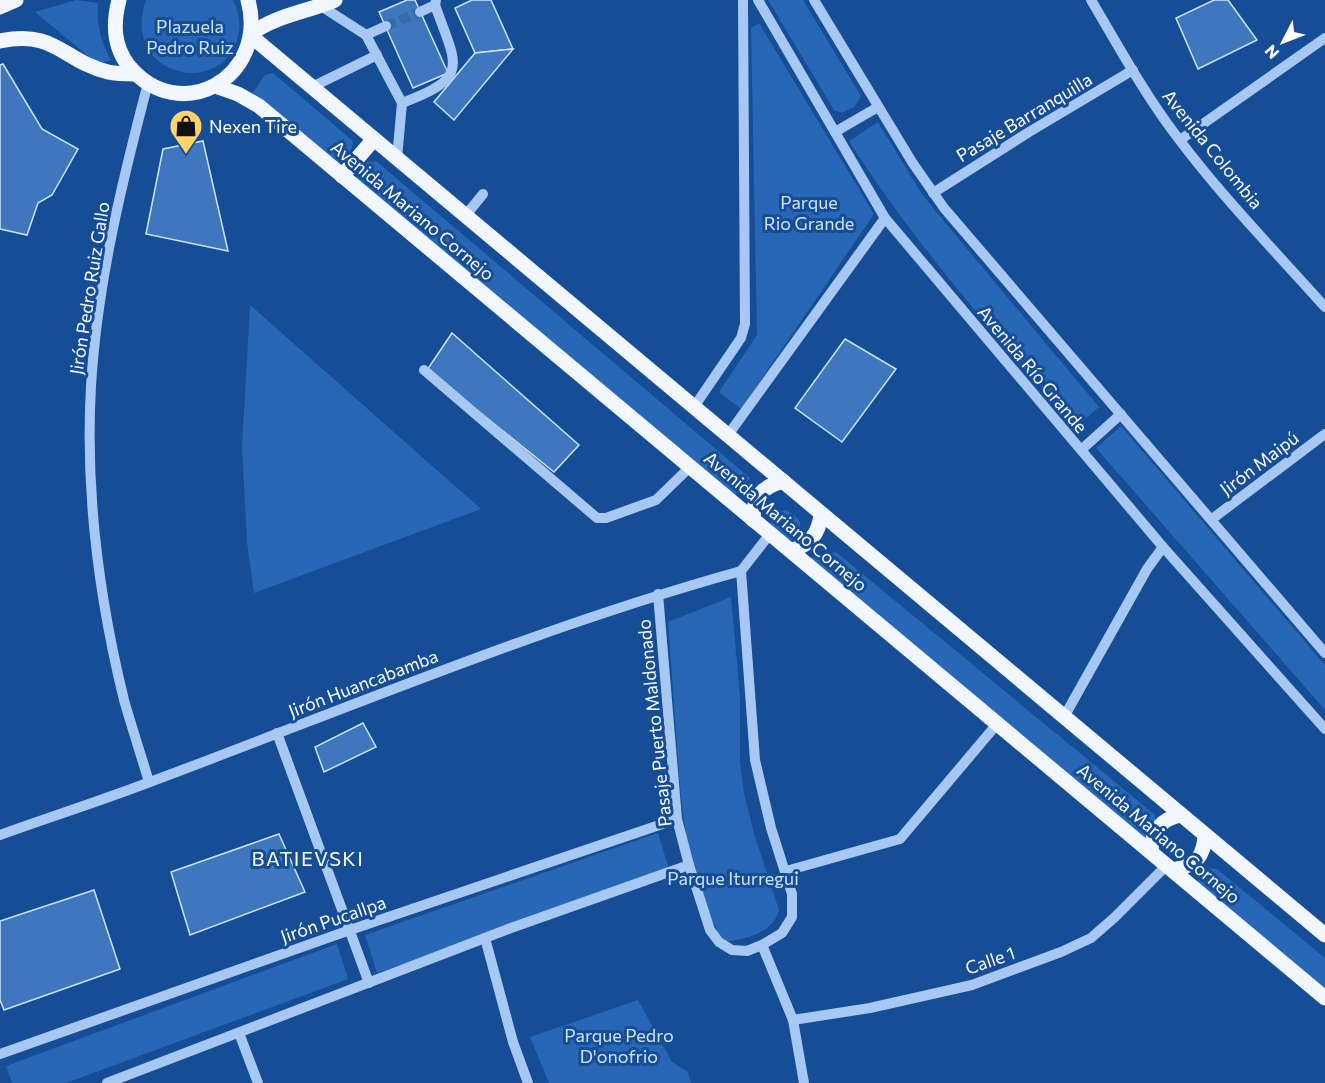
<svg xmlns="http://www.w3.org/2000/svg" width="1325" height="1083" font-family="Commissioner,sans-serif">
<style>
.green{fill:#2867b5}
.building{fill:#3e77be;stroke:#cee3fc;stroke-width:1.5}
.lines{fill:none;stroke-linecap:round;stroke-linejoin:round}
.minor-tunnel{stroke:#3868a6;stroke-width:10;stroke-dasharray:10 5;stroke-linecap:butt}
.minor{stroke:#a6c8f2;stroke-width:10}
.major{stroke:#f1f6ff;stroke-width:15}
.labels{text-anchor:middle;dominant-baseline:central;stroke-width:6;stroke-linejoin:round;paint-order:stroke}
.park-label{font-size:18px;fill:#cee3fc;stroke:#154d96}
.street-label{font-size:18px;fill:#fff;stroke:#154d96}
.poi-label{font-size:18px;fill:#fff;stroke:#154d96;text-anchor:start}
.neighbourhood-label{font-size:20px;letter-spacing:1.5px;fill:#fff;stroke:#154d96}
</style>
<rect width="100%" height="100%" fill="#154d96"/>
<g class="green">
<path d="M 76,0 L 98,3 C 96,25 101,41 111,60 L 98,64 L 35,12 Z"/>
<path d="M 146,0 L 233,0 C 239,12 241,23 238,36 C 223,100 119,76 146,0 Z"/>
<polygon points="768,0 803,0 861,96 854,107 842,113 834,110"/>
<polygon points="759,23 874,214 741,409 719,392 757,335 751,28"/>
<polygon points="273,73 353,141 352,148 339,164 252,94 265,75"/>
<path d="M 878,122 L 920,191 L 933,208 L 1099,407 L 1075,428 C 995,334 915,245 849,141 Z"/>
<polygon points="376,161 750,478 730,501 354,179 368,162"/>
<polygon points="250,305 481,509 254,593 247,542 242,447"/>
<polygon points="1121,426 1325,665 1325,710 1096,448"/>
<path d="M 785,510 C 800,516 806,526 794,539 L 785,541 L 770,524 C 773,516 776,512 785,510 Z"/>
<polygon points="836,552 1155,815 1156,825 1143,840 795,561"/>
<path d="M 731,597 L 740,697 L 740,762 L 744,794 L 755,837 L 779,910 C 774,933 745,939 725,942 C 686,888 680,797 676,731 C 673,695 671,658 668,622 Z"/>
<polygon points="658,833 669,869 377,973 365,935"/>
<polygon points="1207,868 1217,869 1325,958 1325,1001 1195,884"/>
<polygon points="337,944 348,979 66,1083 12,1083 6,1066"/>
<polygon points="638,1000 672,1062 688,1072 691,1083 549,1083 530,1037"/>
</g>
<g class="building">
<polygon points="407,0 415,0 448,73 413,88 379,12"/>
<polygon points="472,0 491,0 513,49 475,53 455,8"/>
<polygon points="1214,0 1228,0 1257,40 1198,69 1176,18"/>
<polygon points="513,49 454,120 434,102 475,53"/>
<polygon points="3,64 42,129 78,149 52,195 38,203 27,235 0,229 0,65"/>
<polygon points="203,141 228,251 146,234 163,149"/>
<polygon points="452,333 579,445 554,472 427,370"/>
<polygon points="845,339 896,369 842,442 795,408"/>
<polygon points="363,723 376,747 324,772 315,747"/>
<polygon points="279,834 305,892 190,935 171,872"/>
<polygon points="94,890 120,969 4,1010 0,1000 0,921"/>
</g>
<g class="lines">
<polyline class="minor-tunnel" points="386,26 420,12"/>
<g class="minor">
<polyline points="758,0 885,218 1163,547 1325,729"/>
<polyline points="814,0 912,162 944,208 1325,653"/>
<path d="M 1091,0 C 1119,47 1145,95 1178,138 C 1223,198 1276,252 1325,307"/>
<polyline points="321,6 366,35 402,103 397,158"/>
<polyline points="420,12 435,5 436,0"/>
<polyline points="366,35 386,26"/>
<path d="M 148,83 C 122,182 97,284 91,386 C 85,491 99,598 124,700 C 132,728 141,755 149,782"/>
<polyline points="312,87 377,55"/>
<path d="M 402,103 C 472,77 456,65 435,5"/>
<polyline points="835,132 878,107"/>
<polyline points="1180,140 1325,38"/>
<polyline points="933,193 1029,132 1133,70"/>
<polyline points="466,215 483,194"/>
<polyline points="424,370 597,518 606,518 656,500 690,467"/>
<polyline points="694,407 741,338 745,324 743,0"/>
<polyline points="728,435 885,218"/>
<polyline points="1081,450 1121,414"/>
<polyline points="1212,519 1325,434"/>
<polyline points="741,571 770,534"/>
<polyline points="658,594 677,819 689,865 710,930 719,942 732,950 747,951 762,945 782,933 792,917 792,894 771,828 755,760 741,571"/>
<polyline points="1064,717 1147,569 1163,547"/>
<polyline points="277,733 369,983"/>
<path d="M 0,835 C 50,817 100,801 150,782 C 346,709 539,627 741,571"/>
<polyline points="786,871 900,839 997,724"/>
<polyline points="485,938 513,1042 528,1083"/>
<polyline points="762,945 793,1020 804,1083"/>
<polyline points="793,1020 870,1008 972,985 1061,952 1091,938 1115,917 1167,865"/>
<polyline points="239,1033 258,1083"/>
<polyline points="0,1054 350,930 677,819"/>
<polyline points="107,1083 511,928 689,865"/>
</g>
<g class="major">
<path d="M 119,0 C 113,23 113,45 128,65 C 179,128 269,78 248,0"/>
<polyline points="0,7 16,0"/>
<path d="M 252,33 C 277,15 307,12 335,0"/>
<polyline points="251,36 1325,935"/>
<path d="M 0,41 C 55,29 63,61 108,72 C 117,74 127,74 136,74"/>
<polyline points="215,86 238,94 259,106 1325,998"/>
<polyline points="342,176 374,139"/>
<path d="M 753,520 C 754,496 760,488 783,481"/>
<path d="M 791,551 C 810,544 819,534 821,514"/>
<path d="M 1151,851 C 1152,830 1161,819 1181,815"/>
<path d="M 1173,870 C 1195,865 1204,858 1205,835"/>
</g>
</g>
<defs>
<g id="shop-pin" transform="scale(1.725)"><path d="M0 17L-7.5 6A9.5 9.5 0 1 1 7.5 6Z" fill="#ffd367" stroke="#154d96"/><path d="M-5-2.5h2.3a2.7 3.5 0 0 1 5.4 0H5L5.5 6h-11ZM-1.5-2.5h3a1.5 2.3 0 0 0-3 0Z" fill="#111"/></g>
</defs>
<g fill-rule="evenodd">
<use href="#shop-pin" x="186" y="126"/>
</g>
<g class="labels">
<g class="park-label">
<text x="190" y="26">Plazuela<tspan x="190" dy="21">Pedro Ruiz</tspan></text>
<text x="809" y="202">Parque<tspan x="809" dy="21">Rio Grande</tspan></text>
<text x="733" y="878">Parque Iturregui</text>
<text x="619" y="1035">Parque Pedro<tspan x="619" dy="21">D'onofrio</tspan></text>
</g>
<g class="street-label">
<text transform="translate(1024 117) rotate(-31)">Pasaje Barranquilla</text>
<text transform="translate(1213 149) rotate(51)">Avenida Colombia</text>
<text transform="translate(413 210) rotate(40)">Avenida Mariano Cornejo</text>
<text transform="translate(89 288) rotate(-81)">Jirón Pedro Ruiz Gallo</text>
<text transform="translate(1033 369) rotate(50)">Avenida Río Grande</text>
<text transform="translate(1259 463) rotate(-37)">Jirón Maipú</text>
<text transform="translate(786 521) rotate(40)">Avenida Mariano Cornejo</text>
<text transform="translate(363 683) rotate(-21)">Jirón Huancabamba</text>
<text transform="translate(654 723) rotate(-96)">Pasaje Puerto Maldonado</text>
<text transform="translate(1159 833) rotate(40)">Avenida Mariano Cornejo</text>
<text transform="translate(333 919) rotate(-19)">Jirón Pucallpa</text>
<text transform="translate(990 960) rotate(-19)">Calle 1</text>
</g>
<g class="poi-label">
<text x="209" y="126">Nexen Tire</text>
</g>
<g class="neighbourhood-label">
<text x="308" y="858">BATIEVSKI</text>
</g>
</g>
<g transform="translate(1283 42) rotate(228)" stroke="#154d96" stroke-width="4.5" paint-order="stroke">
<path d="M0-4.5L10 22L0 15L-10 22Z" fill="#ffffff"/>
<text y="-9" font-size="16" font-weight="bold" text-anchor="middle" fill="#ffffff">N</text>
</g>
</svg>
